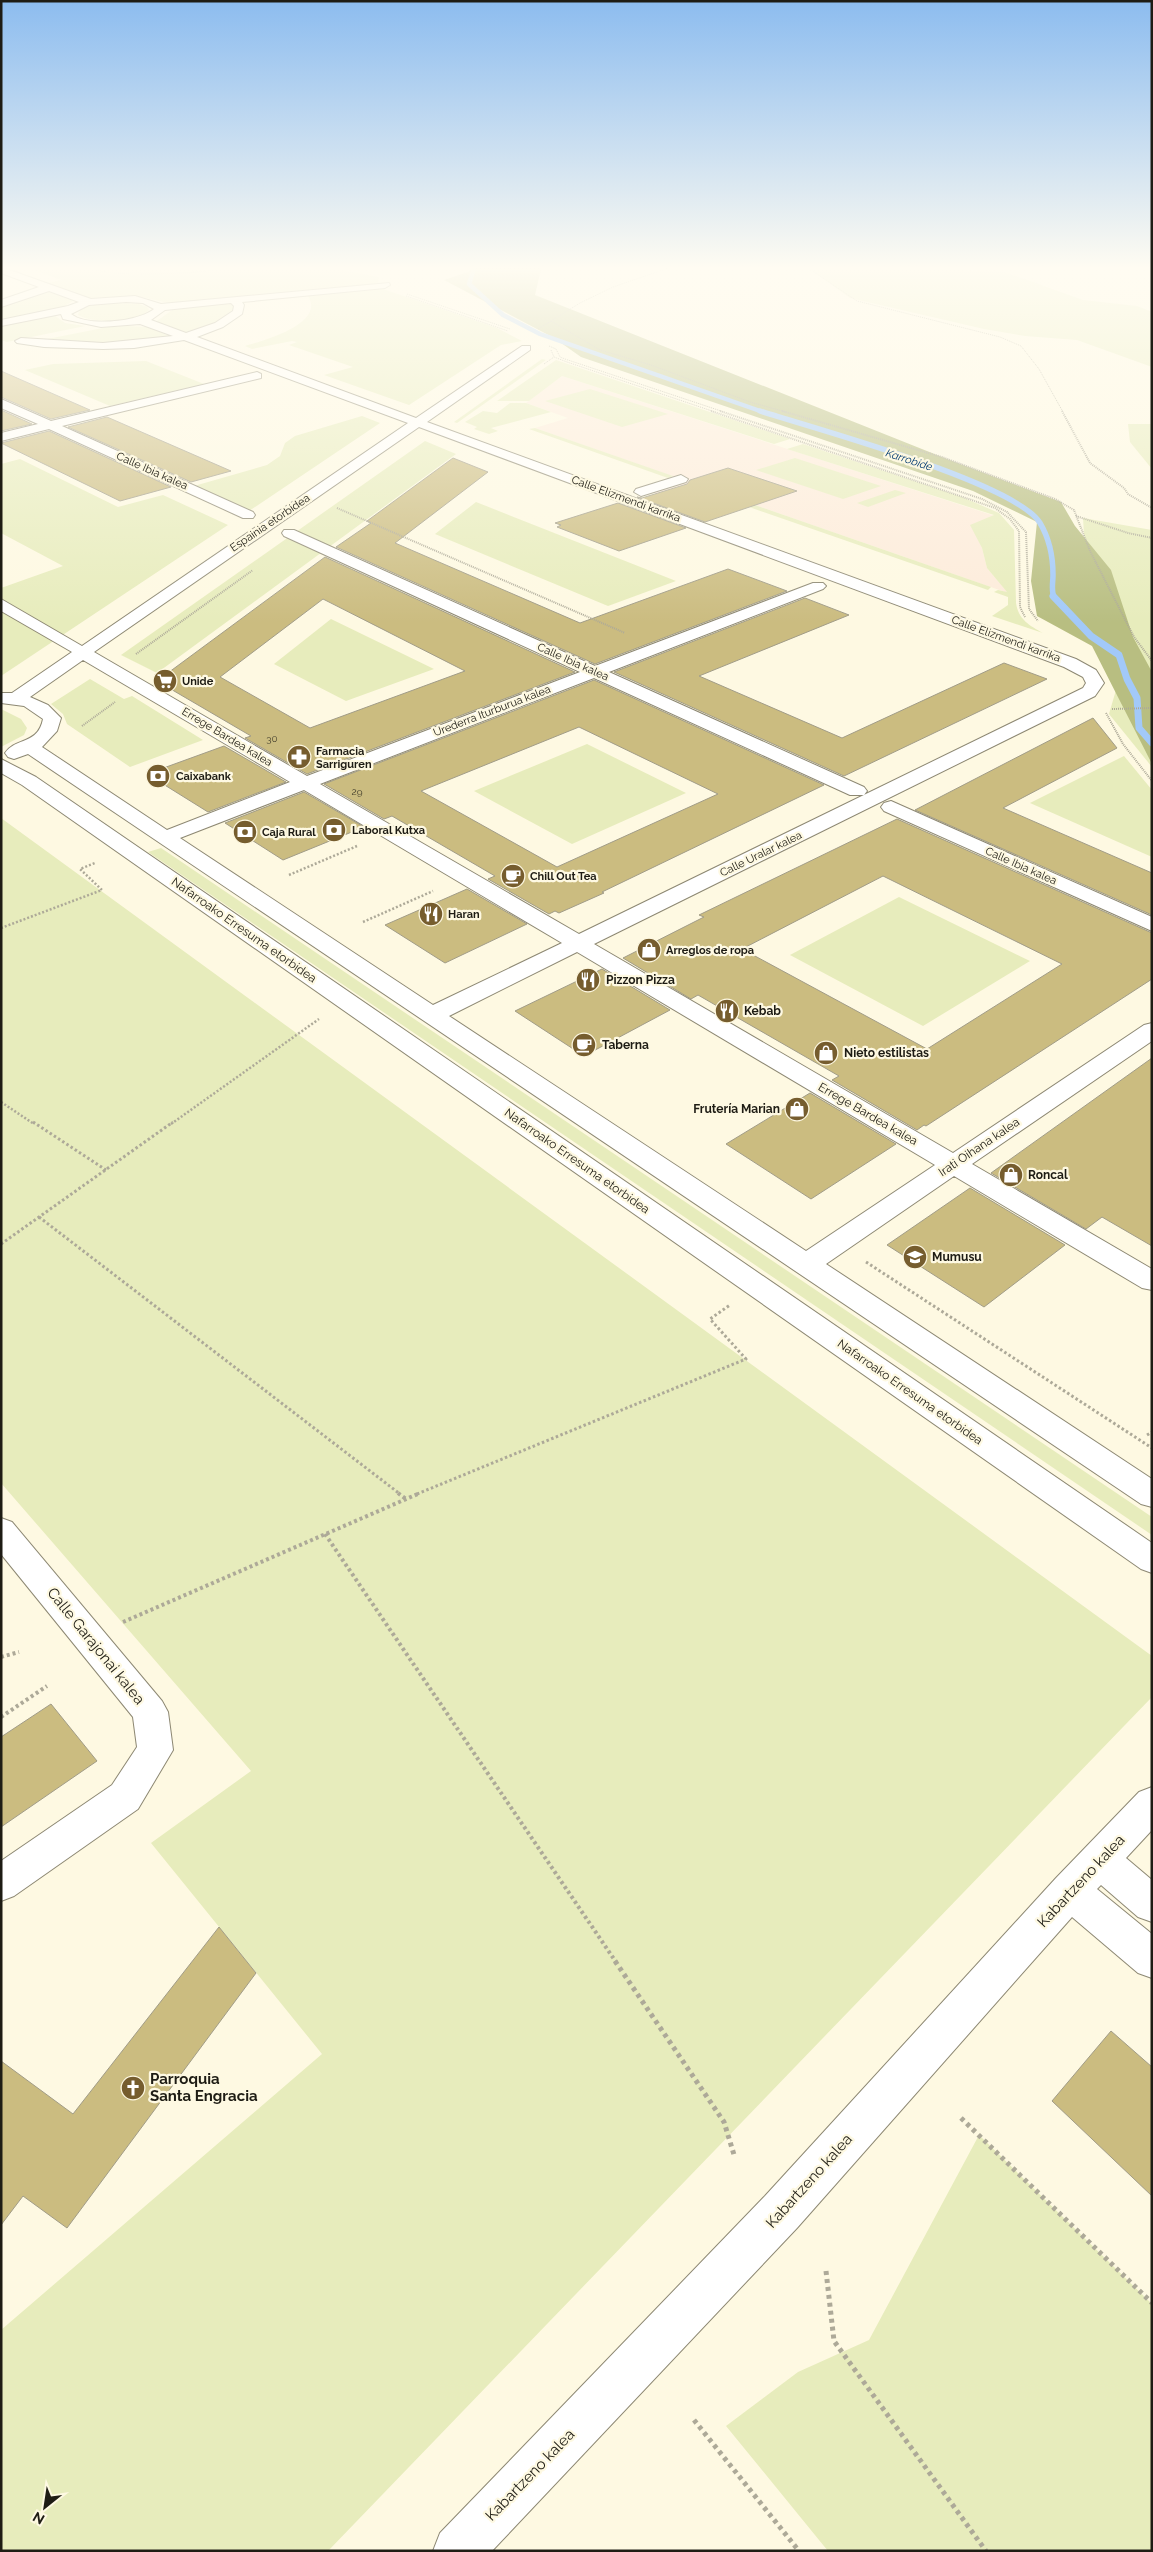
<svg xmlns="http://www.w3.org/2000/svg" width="1153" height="2552" font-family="Raleway,sans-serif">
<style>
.education{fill:#fdebda}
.green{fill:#e7ecbc}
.forest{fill:#b8be81}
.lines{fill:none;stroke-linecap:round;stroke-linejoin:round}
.stream-far2{stroke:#a2c9f9;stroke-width:4.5}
.stream-far1{stroke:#a2c9f9;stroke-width:5.5}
.stream{stroke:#a2c9f9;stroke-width:7}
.building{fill:#cbbc80;stroke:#a19c87;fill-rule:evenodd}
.minor-casing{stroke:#8d8873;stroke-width:2}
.path-far5{stroke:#ada998;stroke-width:1;stroke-dasharray:1 1;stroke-linecap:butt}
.path-far4{stroke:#ada998;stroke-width:2;stroke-dasharray:1 1;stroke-linecap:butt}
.path-far3{stroke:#ada998;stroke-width:2.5;stroke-dasharray:2 2;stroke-linecap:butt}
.path-far2{stroke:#ada998;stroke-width:3;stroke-dasharray:2.5 2.5;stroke-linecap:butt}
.path-far1{stroke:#ada998;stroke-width:4;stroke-dasharray:3 3;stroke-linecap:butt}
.path{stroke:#ada998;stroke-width:5;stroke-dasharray:4 4;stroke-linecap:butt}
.minor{fill:#fff;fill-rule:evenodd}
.labels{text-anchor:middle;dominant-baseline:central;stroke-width:4.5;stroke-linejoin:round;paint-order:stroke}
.number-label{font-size:10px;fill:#49442f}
.far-water-label{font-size:11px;font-style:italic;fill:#033b73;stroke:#fef9e2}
.far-street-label{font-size:11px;fill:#1e1c14;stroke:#fef9e2}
.far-poi-label{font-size:11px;font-weight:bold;fill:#1e1c14;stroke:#fef9e2;text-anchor:start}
.street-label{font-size:12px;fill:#1e1c14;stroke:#fef9e2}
.poi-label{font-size:12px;font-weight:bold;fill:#1e1c14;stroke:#fef9e2;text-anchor:start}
.near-street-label{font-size:15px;fill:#1e1c14;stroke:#fef9e2}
.near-poi-label{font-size:15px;font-weight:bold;fill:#1e1c14;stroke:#fef9e2;text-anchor:start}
</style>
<rect width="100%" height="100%" fill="#fef9e2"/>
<polygon class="education" points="562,376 995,516 971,525 982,548 987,568 1008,593 755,505 719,517 651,492 686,481 535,428 568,418 526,403"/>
<g class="green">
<polygon points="21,265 315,265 379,277 378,283 369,285 168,303 142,297 86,298 44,284 61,280"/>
<polygon points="800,265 1005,272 1083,300 1137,306 1152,312 1152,367 1077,340 1025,336 984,329 850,298 811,270"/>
<path d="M 383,289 L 497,328 L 522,341 L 501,345 L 409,405 L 324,375 L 353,367 L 289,345 L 297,342 L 292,341 L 252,349 L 245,346 C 262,341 326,324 308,296 Z"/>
<polygon points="48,291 73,301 61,308 1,320 1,306"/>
<path d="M 113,303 L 139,304 L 147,307 L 149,310 C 137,323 92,324 78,315 C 80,304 103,304 113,303 Z"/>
<path d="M 228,303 L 233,304 L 234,308 C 228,321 198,334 184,333 C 174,332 163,326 154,323 L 175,308 Z"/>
<polygon points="54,315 65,323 85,326 7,342 1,340 1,325"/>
<polygon points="127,326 148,327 169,336 105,344 37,341 108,327"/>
<polygon points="542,359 546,360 457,423 454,422"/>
<polygon points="556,360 790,439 774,444 562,376 529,401 497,401"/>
<polygon points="146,361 204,384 110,406 25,370 53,364"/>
<polygon points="590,389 668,414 622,427 545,401"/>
<polygon points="510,403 526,403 551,412 491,428 498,431 489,434 474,429 477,427 465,422 483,411 497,413"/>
<polygon points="362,416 380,423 249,511 194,486 267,465 280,456 285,443 295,436"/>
<polygon points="1128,424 1152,424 1152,469 1130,442"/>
<polygon points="535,428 673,476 668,478 529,429"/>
<polygon points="425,441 456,454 157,673 121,655"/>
<path d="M 803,444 L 962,497 L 999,513 L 1014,530 L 1016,603 C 1018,619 1030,626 1043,633 L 992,616 L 1008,605 L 1008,597 L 994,592 L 998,590 L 1007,592 L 987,568 L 982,548 L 970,525 L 994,515 L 787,449 Z"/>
<polygon points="795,458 881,486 843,499 756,470"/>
<polygon points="20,459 118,507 163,495 228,525 1,676 1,588 63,566 1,533 1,464"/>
<polygon points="895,490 906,493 868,507 857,503"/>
<polygon points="476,502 676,581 608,606 435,534"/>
<polygon points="755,505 991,587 988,590 749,507"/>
<polygon points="1083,518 1152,530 1152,767 1109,714 1116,690 1088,598"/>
<polygon points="331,619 434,669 346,701 274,664"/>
<polygon points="90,679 124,699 132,696 203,740 130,767 67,724 63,714 51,704"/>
<polygon points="1,709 21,719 27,728 24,735 1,747"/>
<polygon points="587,744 686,793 572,844 474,791"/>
<polygon points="1124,756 1152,790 1152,857 1030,803"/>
<polygon points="1,818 1152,1656 1152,1697 328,2551 1,2551 1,2330 322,2054 151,1843 251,1771 1,1483"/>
<polygon points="161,848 1152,1517 1152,1535 148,852"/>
<polygon points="899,897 1030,961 923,1026 790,955"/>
<polygon points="979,2135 1152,2304 1152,2551 828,2551 726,2426 798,2372 869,2340"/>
</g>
<polygon class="forest" points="477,265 542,265 535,295 942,457 1061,502 1075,526 1111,570 1133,637 1152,672 1152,764 1092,646 1037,616 1031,581 1037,522 973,491 581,357 554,338 444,280 473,270"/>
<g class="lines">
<polyline class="stream-far2" points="475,265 469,284 503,315 540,334 763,412"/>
<path class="stream-far1" d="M 760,411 C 813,428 1016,483 1040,523 C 1049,538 1053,557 1053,575 C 1053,582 1051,591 1054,597"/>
<polyline class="stream" points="1053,596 1091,636 1119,655 1127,679 1137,698 1139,728 1152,743"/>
</g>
<g class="building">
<polygon points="1,371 90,410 51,419 1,397"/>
<polygon points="1,410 32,424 1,431"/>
<polygon points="107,417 231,471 191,482 68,427"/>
<polygon points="49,431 171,487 120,501 1,443"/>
<polygon points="453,458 488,472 395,543 580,623 728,569 787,591 595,664 336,547 371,523 367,521"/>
<polygon points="728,468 797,491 705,522 637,497 642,498 687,484 690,480"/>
<polygon points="618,503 686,528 619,551 557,527 561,525 555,523"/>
<path d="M 325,557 L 575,672 L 307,774 L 245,738 L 251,736 L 157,681 ZM 323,599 L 465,671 L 310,728 L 220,677 Z"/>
<polygon points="805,598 849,615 699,676 842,738 1004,663 1047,679 844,776 614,672"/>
<path d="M 594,680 L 824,785 L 602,892 L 604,893 L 559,913 L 555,911 L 549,914 L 488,879 L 495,876 L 392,816 L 384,819 L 324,784 ZM 579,727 L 718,794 L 557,867 L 421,791 Z"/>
<polygon points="1093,718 1117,748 1003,808 1152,873 1152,915 915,810"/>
<polygon points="224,746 286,782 208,812 147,774"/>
<polygon points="304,792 364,827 283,860 225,823"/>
<path d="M 897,819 L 1152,933 L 1152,979 L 926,1126 L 924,1125 L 917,1130 L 832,1080 L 839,1076 L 698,995 L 691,999 L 623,958 L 704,917 L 699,915 ZM 883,876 L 1062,964 L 927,1049 L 742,949 Z"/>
<polygon points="467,889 527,924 445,963 385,925"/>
<polygon points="602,969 670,1010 584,1056 515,1011"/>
<polygon points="1152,1058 1152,1246 1102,1217 1086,1229 991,1173"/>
<polygon points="810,1093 896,1144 811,1199 726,1144"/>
<polygon points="970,1188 1065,1245 984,1307 887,1245"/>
<polygon points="51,1704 97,1761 1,1827 1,1737"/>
<polygon points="219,1927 256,1973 67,2228 23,2196 1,2225 1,2061 73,2114"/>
<polygon points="1111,2031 1152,2067 1152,2196 1052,2101"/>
</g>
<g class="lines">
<g class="minor-casing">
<g id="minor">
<path d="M 1,267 L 91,299 L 135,296 L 161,304 L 389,283 L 390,285 L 385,288 L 242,302 L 244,305 L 242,314 L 223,327 L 197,337 L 416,418 L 522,346 L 530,346 L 530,350 L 427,422 L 1076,659 L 1096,670 L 1104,683 L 1095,696 L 594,944 L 953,1153 L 1144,1025 L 1152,1023 L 1152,1041 L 972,1164 L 1152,1269 L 1152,1290 L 1142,1288 L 954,1176 L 826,1264 L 1152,1479 L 1152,1507 L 1141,1504 L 28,754 L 14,759 L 8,757 L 5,753 C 16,737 38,745 43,719 L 24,706 L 1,703 L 1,693 L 12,693 L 72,652 L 1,611 L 1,599 L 82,646 L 408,423 L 184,340 L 134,348 L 103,349 L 44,347 L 17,343 L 15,341 L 21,338 L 103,343 L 173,336 L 140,324 L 101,327 L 63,319 L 61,314 L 1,326 L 1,320 L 68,306 L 79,302 L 49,291 L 1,307 L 1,300 L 39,287 L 1,273 ZM 126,302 L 143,303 L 154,309 C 138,322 87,327 71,314 L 89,305 ZM 231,303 L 234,306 L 233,311 L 215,323 L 186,333 L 151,320 L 165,310 ZM 419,427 L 1064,667 L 1083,677 L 1086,683 L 1083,688 L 579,934 L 320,784 L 594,678 L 850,795 L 864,795 L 867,791 L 864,787 L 609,672 L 823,589 L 826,586 L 823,583 L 813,583 L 595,666 L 294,530 L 284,530 L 282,533 L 284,536 L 580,672 L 307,776 L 94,652 ZM 83,660 L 290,782 L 167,830 L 42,747 L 57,731 L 61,718 L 48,705 L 30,697 ZM 304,790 L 562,943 L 433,1005 L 180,838 ZM 577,952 L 935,1165 L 806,1251 L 449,1016 Z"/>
<polygon points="257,372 261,374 261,378 62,426 253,512 255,515 253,518 243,518 49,429 1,441 1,433 38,424 1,408 1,399 51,421"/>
<polygon points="681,475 688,479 686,482 641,496 634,492 636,489"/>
<polygon points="1,759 36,777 1152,1543 1152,1573 1141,1569 22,785 1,773"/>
<polygon points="891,801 1152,917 1152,931 884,811 881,807 884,803"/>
<polygon points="1,1518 12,1522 162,1701 168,1712 173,1750 138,1809 14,1896 1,1901 1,1861 112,1785 137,1747 133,1717 1,1554"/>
<polygon points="1152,1787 1152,1830 1126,1858 1152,1880 1152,1922 1138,1917 1101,1885 1097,1889 1152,1934 1152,1978 1138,1973 1072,1917 797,2228 492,2551 433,2551 440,2533 765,2196 1056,1878 1139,1792"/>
</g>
</g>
<g class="path-far5">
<polyline points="77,265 105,272 130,274"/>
<polyline points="291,265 308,268"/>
<polyline points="306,265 316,267"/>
<polyline points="784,265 811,270 857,301 1000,337 1021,346 1039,369 1063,412"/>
<polyline points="141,274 188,273 255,265"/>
<polyline points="407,294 510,329"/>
<polyline points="406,296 508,331"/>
<polyline points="551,321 600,350 651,365 750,402 786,412"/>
<polyline points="538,329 580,303 613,287 677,265"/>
<polyline points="549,346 556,349 560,357 565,359 724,412"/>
<polyline points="551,350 554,357 567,362 715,412"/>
<polyline points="544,364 554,357"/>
</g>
<g class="path-far4">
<polyline points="711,411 995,508 1010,519 1019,531 1020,607 1025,617"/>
<polyline points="720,411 982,499 1007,512 1026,532 1029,609 1038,621"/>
<polyline points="782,411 942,457 1055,499 1074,510 1090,551 1134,637 1152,661"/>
<polyline points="1062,411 1090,463 1124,488 1128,494 1152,508"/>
<polyline points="337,508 625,633"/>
<polyline points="1076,516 1128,533 1152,538"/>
<polyline points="136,654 253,570"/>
<polyline points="1112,709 1152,708"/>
<polyline points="1106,713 1123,744 1152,781"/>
<polyline points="82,726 115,702"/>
</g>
<g class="path-far3">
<polyline points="289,875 357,846"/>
<polyline points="363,922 433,891"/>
<polyline points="1,928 102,890 80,869 95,863"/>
<polyline points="1,1102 34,1124"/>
<polyline points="171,1124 319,1019"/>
</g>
<g class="path-far2">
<polyline points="33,1122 106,1170"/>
<polyline points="39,1217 400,1494"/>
<polyline points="1,1244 173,1122"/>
<polyline points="866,1262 1152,1448"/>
<polyline points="1147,1435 1152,1432"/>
<polyline points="417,1494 746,1359 710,1319 730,1305"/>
</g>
<g class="path-far1">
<polyline points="398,1493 406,1499"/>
<polyline points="325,1534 616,1962"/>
<polyline points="123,1622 420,1493"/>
<polyline points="1,1657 19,1652"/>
<polyline points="1,1717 47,1686"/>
</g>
<g class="path">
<polyline points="615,1961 724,2122 735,2158"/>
<polyline points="961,2118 1152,2303"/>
<polyline points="826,2271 834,2341 986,2551"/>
<polyline points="694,2420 799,2551"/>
</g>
<use href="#minor" class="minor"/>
</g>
<linearGradient id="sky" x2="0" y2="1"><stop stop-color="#8cbcef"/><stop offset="0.43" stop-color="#fffcf2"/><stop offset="1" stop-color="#fffcf2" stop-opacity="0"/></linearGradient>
<rect width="1153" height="623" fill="url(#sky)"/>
<defs>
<g id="supermarket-disc" transform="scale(1.25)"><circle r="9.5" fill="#765d2e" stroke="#fef9e2"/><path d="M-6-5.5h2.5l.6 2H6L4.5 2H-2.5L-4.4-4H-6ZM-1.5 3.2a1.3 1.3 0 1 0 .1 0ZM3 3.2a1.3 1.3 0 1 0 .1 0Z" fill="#fff"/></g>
<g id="pharmacy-disc" transform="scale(1.25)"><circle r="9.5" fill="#765d2e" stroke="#fef9e2"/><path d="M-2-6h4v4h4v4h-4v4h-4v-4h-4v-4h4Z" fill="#fff"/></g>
<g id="bank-disc" transform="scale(1.25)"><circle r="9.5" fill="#765d2e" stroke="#fef9e2"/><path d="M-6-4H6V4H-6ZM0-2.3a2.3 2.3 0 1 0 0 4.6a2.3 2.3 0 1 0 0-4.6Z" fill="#fff"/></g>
<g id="cafe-disc" transform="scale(1.25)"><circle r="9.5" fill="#765d2e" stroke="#fef9e2"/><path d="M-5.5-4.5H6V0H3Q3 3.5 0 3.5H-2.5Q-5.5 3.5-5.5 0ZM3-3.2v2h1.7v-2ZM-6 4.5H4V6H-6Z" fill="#fff"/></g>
<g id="restaurant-disc" transform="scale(1.25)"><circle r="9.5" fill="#765d2e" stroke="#fef9e2"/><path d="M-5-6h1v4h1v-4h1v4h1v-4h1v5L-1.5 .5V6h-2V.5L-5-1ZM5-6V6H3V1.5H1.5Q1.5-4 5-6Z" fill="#fff"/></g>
<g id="shop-disc" transform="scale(1.25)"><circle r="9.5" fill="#765d2e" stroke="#fef9e2"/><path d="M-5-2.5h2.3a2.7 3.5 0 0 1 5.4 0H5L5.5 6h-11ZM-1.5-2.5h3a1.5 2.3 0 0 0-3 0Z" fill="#fff"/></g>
<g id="school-disc" transform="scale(1.25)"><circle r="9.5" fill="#765d2e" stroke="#fef9e2"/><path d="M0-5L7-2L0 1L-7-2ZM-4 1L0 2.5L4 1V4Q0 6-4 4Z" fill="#fff"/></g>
<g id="church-disc" transform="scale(1.25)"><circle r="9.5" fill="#765d2e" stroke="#fef9e2"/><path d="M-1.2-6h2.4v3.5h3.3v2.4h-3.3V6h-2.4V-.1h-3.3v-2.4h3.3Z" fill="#fff"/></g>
</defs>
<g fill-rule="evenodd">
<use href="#supermarket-disc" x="165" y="681"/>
<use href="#pharmacy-disc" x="299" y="757"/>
<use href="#bank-disc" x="158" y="776"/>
<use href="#bank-disc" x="334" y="830"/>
<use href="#bank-disc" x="245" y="832"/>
<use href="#cafe-disc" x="513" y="876"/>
<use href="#restaurant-disc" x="431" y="914"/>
<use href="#shop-disc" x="649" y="950"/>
<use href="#restaurant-disc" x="588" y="980"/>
<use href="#restaurant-disc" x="727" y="1011"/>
<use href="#cafe-disc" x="584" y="1045"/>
<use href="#shop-disc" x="826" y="1053"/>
<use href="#shop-disc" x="797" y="1109"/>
<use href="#shop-disc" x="1011" y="1175"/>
<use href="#school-disc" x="915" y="1257"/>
<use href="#church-disc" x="133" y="2088"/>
</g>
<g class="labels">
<g class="number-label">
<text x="272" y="738">30</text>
<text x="357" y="791">29</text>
</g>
<g class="far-water-label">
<text transform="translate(909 460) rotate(18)">Karrobide</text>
</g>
<g class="far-street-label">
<text transform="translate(152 471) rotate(24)">Calle Ibia kalea</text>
<text transform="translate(626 499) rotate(20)">Calle Elizmendi karrika</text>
<text transform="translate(270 523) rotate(-34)">Espainia etorbidea</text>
<text transform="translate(1006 639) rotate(20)">Calle Elizmendi karrika</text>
<text transform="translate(573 662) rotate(24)">Calle Ibia kalea</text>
<text transform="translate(492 711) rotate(-21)">Urederra Iturburua kalea</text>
<text transform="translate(227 737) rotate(31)">Errege Bardea kalea</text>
<text transform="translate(761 854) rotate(-26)">Calle Uralar kalea</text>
<text transform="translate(1021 866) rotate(24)">Calle Ibia kalea</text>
</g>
<g class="far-poi-label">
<text x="182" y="681">Unide</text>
<text x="316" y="751">Farmacia<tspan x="316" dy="13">Sarriguren</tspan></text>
<text x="176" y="776">Caixabank</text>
<text x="352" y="830">Laboral Kutxa</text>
<text x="262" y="832">Caja Rural</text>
<text x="530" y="876">Chill Out Tea</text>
<text x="448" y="914">Haran</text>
<text x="666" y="950">Arreglos de ropa</text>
</g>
<g class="street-label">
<text transform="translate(244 930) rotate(35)">Nafarroako Erresuma etorbidea</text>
<text transform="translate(868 1114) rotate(30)">Errege Bardea kalea</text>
<text transform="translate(979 1147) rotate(-34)">Irati Oihana kalea</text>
<text transform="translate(577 1161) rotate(35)">Nafarroako Erresuma etorbidea</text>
<text transform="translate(910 1392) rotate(35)">Nafarroako Erresuma etorbidea</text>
</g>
<g class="poi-label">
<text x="606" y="980">Pizzon Pizza</text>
<text x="744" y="1011">Kebab</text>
<text x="602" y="1045">Taberna</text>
<text x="844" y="1053">Nieto estilistas</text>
<text x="780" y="1109" text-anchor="end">Frutería Marian</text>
<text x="1028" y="1175">Roncal</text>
<text x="932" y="1257">Mumusu</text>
</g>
<g class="near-street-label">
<text transform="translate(96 1646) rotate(51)">Calle Garajonai kalea</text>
<text transform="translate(1081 1881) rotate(-47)">Kabartzeno kalea</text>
<text transform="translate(809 2181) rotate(-48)">Kabartzeno kalea</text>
<text transform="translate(530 2475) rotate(-46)">Kabartzeno kalea</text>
</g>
<g class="near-poi-label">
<text x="150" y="2079">Parroquia<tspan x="150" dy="17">Santa Engracia</tspan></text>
</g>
</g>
<rect width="1153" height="2552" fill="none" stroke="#1e1c14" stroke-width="5"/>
<g transform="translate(45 2507) rotate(210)" stroke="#fef9e2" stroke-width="4" paint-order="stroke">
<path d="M0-4L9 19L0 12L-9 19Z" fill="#1e1c14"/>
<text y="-8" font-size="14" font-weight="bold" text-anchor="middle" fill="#1e1c14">N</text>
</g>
</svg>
